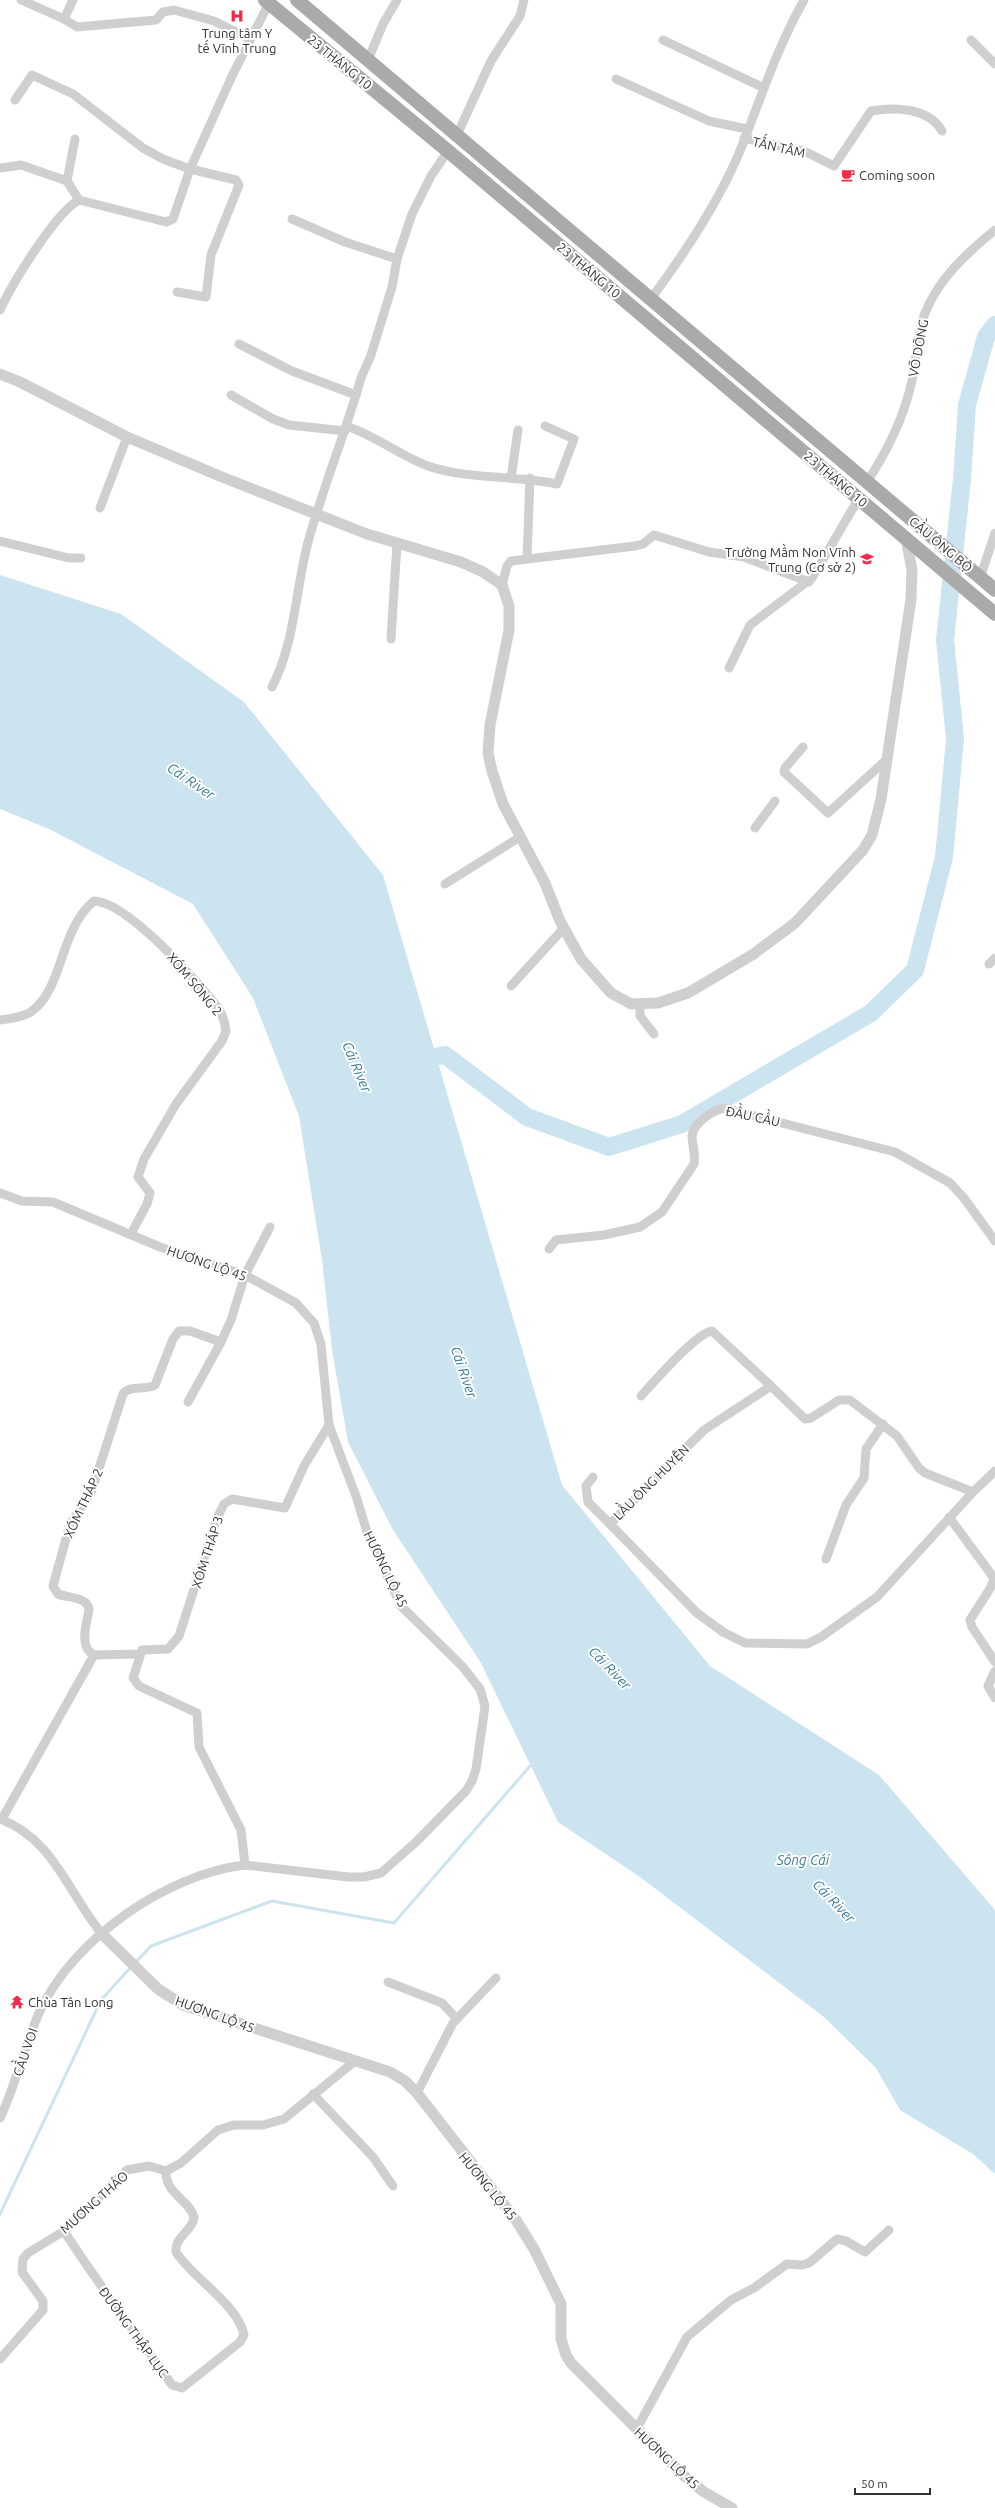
<svg xmlns="http://www.w3.org/2000/svg" width="995" height="2508" font-family="Ubuntu,sans-serif">
<style>
.water{fill:#cbe4ef}
.lines{fill:none;stroke-linecap:round;stroke-linejoin:round}
.stream{stroke:#cbe4ef;stroke-width:3}
.river{stroke:#cbe4ef;stroke-width:18}
.minor{stroke:#cfcfcf;stroke-width:9}
.tertiary{stroke:#cfcfcf;stroke-width:11}
.primary{stroke:#aaa;stroke-width:14}
.labels{text-anchor:middle;dominant-baseline:central;stroke-width:4;stroke-linejoin:round;paint-order:stroke}
.poi-label{font-size:13px;fill:#323232;stroke:#fff;text-anchor:start}
.street-label{font-size:13px;fill:#323232;stroke:#fff}
.water-label{font-size:14px;font-style:italic;fill:#397c9b;stroke:#fff}
</style>
<rect width="100%" height="100%" fill="#fff"/>
<polygon class="water" points="0,575 121,614 244,702 383,875 562,1485 710,1666 879,1775 995,1910 995,2174 973,2154 900,2110 876,2068 824,2017 640,1877 558,1822 481,1663 393,1530 348,1442 332,1350 322,1260 299,1116 253,998 193,904 49,829 0,809"/>
<g class="lines">
<g class="stream">
<polyline points="135,1963 151,1946 272,1901 394,1923 530,1766"/>
<polyline points="0,2214 101,2000 131,1967"/>
</g>
<polyline class="river" points="412,1061 445,1055 527,1117 609,1147 682,1124 871,1013 915,970 944,857 955,739 945,640 962,479 967,405 986,337 995,325"/>
<g class="minor">
<polyline points="21,0 64,19 73,0"/>
<polyline points="64,19 77,27 156,20 163,12 174,10 214,21 250,39"/>
<polyline points="663,40 764,88"/>
<polyline points="971,40 995,64"/>
<polyline points="368,60 383,24 397,0"/>
<polyline points="616,79 709,121 747,129"/>
<polyline points="15,100 32,75 73,94 143,148 163,159 190,169 236,180 239,185 211,255 206,297 177,292"/>
<polyline points="457,135 491,61 520,16 524,0"/>
<path d="M 744,138 L 804,151 L 834,166 L 871,111 C 895,107 928,107 942,131"/>
<polyline points="0,168 21,165 67,181 79,200"/>
<polyline points="67,181 75,139"/>
<polyline points="292,219 345,242 397,259"/>
<path d="M 650,300 C 685,253 720,201 742,146 C 761,97 778,46 804,0"/>
<path d="M 0,310 C 12,284 55,213 79,200 L 166,222 L 173,219 L 190,169 L 232,76 L 269,3"/>
<polyline points="239,344 292,371 356,395"/>
<polyline points="231,395 273,419 289,425 345,431"/>
<path d="M 346,426 C 375,435 400,456 428,466 C 469,480 515,475 557,484 L 574,439 L 545,426"/>
<polyline points="511,478 518,430"/>
<path d="M 867,482 C 886,453 903,419 911,385 C 917,362 916,335 925,313 C 939,278 967,253 995,230"/>
<polyline points="100,508 127,437"/>
<polyline points="0,541 69,558 81,558"/>
<polyline points="527,558 530,478"/>
<polyline points="980,578 995,533"/>
<polyline points="502,585 507,566 511,561 635,546 643,544 654,535 709,552 744,557 809,582"/>
<polyline points="391,639 397,544"/>
<polyline points="729,668 750,625 812,578 859,498"/>
<path d="M 272,687 C 295,642 295,594 307,546 C 322,489 345,435 361,378 L 371,355 L 392,287 L 397,259 L 412,214 L 431,176 L 448,151"/>
<polyline points="803,747 785,768 784,772 828,813 885,761"/>
<polyline points="755,828 775,801"/>
<polyline points="445,884 520,837"/>
<polyline points="989,964 995,958"/>
<polyline points="511,986 564,928"/>
<polyline points="640,1005 640,1016 654,1034"/>
<path d="M 0,1020 C 9,1019 25,1017 32,1011 C 64,987 59,930 94,901 C 126,901 198,981 218,1008 C 223,1015 225,1023 226,1031 L 222,1041 L 176,1104 L 144,1159 L 138,1177 L 150,1193 L 147,1204 L 131,1234"/>
<path d="M 0,1193 L 22,1201 L 53,1202 L 160,1247 L 245,1275 L 296,1303 L 314,1323 L 321,1344 L 329,1425 L 356,1496 L 367,1532 L 401,1606 L 463,1667 L 480,1689 L 485,1706 L 476,1769 L 472,1781 L 466,1791 L 416,1842 L 381,1873 L 364,1877 L 348,1877 L 245,1865 C 167,1874 75,1938 41,2009 C 24,2044 17,2083 0,2118"/>
<path d="M 549,1249 L 556,1240 L 604,1235 L 640,1227 L 662,1212 L 694,1164 C 696,1153 692,1146 692,1136 C 693,1123 713,1110 724,1108 L 895,1152 L 950,1183 L 964,1198 L 995,1241"/>
<path d="M 641,1396 C 653,1383 696,1333 712,1331 L 771,1386"/>
<polyline points="188,1402 221,1342"/>
<polyline points="593,1477 586,1486 588,1502 610,1524"/>
<polyline points="973,1492 925,1473 919,1468 897,1436 850,1400 839,1400 811,1418 805,1419 771,1386 704,1430 610,1524 697,1613 723,1632 745,1643 807,1644 821,1637 877,1597 973,1492 995,1471"/>
<polyline points="949,1517 994,1578 991,1587 970,1620 972,1627 995,1662"/>
<polyline points="826,1559 846,1505 864,1478 866,1449 883,1424"/>
<polyline points="94,1655 139,1654"/>
<polyline points="995,1671 988,1686 995,1698"/>
<path d="M 0,1819 C 54,1839 68,1893 102,1934"/>
<path d="M 2,1819 L 94,1655 C 78,1647 87,1623 89,1609 C 87,1597 68,1598 58,1594 L 53,1586 L 70,1524 L 91,1493 L 123,1394 C 131,1384 145,1391 155,1385 L 173,1339 L 179,1331 L 190,1331 L 221,1342 L 231,1320 L 245,1275 L 270,1227"/>
<polyline points="245,1865 241,1830 199,1747 197,1713 139,1686 133,1678 142,1650 168,1649 179,1636 217,1518 224,1504 232,1499 285,1508 304,1466 329,1425"/>
<polyline points="388,1982 442,2003 457,2019"/>
<polyline points="417,2093 453,2023 496,1978"/>
<polyline points="313,2094 373,2157 393,2186"/>
<path d="M 64,2231 C 98,2284 136,2333 172,2385 L 182,2388 L 240,2342 L 244,2335 C 238,2304 191,2277 176,2252 C 174,2237 193,2231 194,2217 C 189,2199 165,2194 166,2171"/>
<polyline points="0,2359 43,2310 43,2301 22,2272 23,2259 28,2253 64,2231 127,2170 149,2166 166,2171 181,2163 218,2130 234,2125 263,2125 284,2119 355,2061"/>
<polyline points="636,2430 687,2337 731,2300 754,2288 787,2264 802,2265 809,2263 837,2239 846,2241 865,2252 889,2230"/>
</g>
<g class="tertiary">
<polyline points="0,374 20,382 127,437 222,477 367,534 461,562 483,572 502,585 509,606 509,630 490,725 488,753 492,771 503,804 545,883 560,921 581,959 611,993 631,1004 658,1003 688,993 752,955 795,923 863,850 872,835 881,799 911,599 912,570 906,538"/>
<polyline points="102,1934 158,1989 183,2005 390,2072 405,2081 417,2093 516,2220 534,2249 561,2304 561,2339 566,2355 571,2363 683,2475 704,2492 732,2508"/>
</g>
<g class="primary">
<polyline points="265,0 448,151 995,614"/>
<polyline points="297,0 995,590"/>
</g>
</g>
<defs>
<g id="hospital-bare" transform="scale(1.08)"><path d="M-5-5h3v3.5h4V-5h3V5h-3V1.5h-4V5h-3Z" fill="#f12c48" stroke="#fff" stroke-width="2.5" paint-order="stroke"/></g>
<g id="cafe-bare" transform="scale(1.08)"><path d="M-5.5-4.5H6V0H3Q3 3.5 0 3.5H-2.5Q-5.5 3.5-5.5 0ZM3-3.2v2h1.7v-2ZM-6 4.5H4V6H-6Z" fill="#f12c48" stroke="#fff" stroke-width="2.5" paint-order="stroke"/></g>
<g id="school-bare" transform="scale(1.08)"><path d="M0-5L7-2L0 1L-7-2ZM-4 1L0 2.5L4 1V4Q0 6-4 4Z" fill="#f12c48" stroke="#fff" stroke-width="2.5" paint-order="stroke"/></g>
<g id="temple-bare" transform="scale(1.08)"><path d="M0-6L5-2H3V0L6.5 2.5H4V6H1.5V3h-3V6H-4V2.5H-6.5L-3 0V-2H-5Z" fill="#f12c48" stroke="#fff" stroke-width="2.5" paint-order="stroke"/></g>
</defs>
<g fill-rule="evenodd">
<use href="#hospital-bare" x="237" y="16"/>
<use href="#cafe-bare" x="848" y="175"/>
<use href="#school-bare" x="867" y="559"/>
<use href="#temple-bare" x="17" y="2002"/>
</g>
<g class="labels">
<g class="poi-label">
<text x="237" y="33" text-anchor="middle">Trung tâm Y<tspan x="237" dy="15">tế Vĩnh Trung</tspan></text>
<text x="859" y="175">Coming soon</text>
<text x="856" y="552" text-anchor="end">Trường Mầm Non Vĩnh<tspan x="856" dy="15">Trung (Cơ sở 2)</tspan></text>
<text x="28" y="2002">Chùa Tân Long</text>
</g>
<g class="street-label">
<text transform="translate(340 62) rotate(39)">23 THÁNG 10</text>
<text transform="translate(779 147) rotate(13)">TẤN TÂM</text>
<text transform="translate(589 270) rotate(40)">23 THÁNG 10</text>
<text transform="translate(918 348) rotate(-79)">VÕ DÕNG</text>
<text transform="translate(836 479) rotate(40)">23 THÁNG 10</text>
<text transform="translate(941 544) rotate(40)">CẦU ÔNG BỘ</text>
<text transform="translate(195 984) rotate(50)">XÓM SÔNG 2</text>
<text transform="translate(753 1116) rotate(12)">ĐẦU CẦU</text>
<text transform="translate(207 1263) rotate(19)">HƯƠNG LỘ 45</text>
<text transform="translate(651 1482) rotate(-45)">LẦU ÔNG HUYỆN</text>
<text transform="translate(83 1503) rotate(-65)">XÓM THÁP 2</text>
<text transform="translate(207 1552) rotate(-72)">XÓM THÁP 3</text>
<text transform="translate(386 1569) rotate(64)">HƯƠNG LỘ 45</text>
<text transform="translate(215 2014) rotate(20)">HƯƠNG LỘ 45</text>
<text transform="translate(25 2052) rotate(-71)">CẦU VOI</text>
<text transform="translate(488 2186) rotate(51)">HƯƠNG LỘ 45</text>
<text transform="translate(94 2202) rotate(-42)">MƯƠNG THÁO</text>
<text transform="translate(134 2332) rotate(54)">ĐƯỜNG THẬP LỤC</text>
<text transform="translate(667 2458) rotate(43)">HƯƠNG LỘ 45</text>
</g>
<g class="water-label">
<text transform="translate(191 781) rotate(34)">Cái River</text>
<text transform="translate(357 1067) rotate(67)">Cái River</text>
<text transform="translate(464 1372) rotate(71)">Cái River</text>
<text transform="translate(610 1668) rotate(46)">Cái River</text>
<text x="803" y="1860">Sông Cái</text>
<text transform="translate(834 1901) rotate(46)">Cái River</text>
</g>
</g>
<path d="M855 2488v6h75v-6" fill="none" stroke="#323232" stroke-width="2"/>
<text x="861" y="2488" font-size="12" fill="#323232" stroke="#ffffff" stroke-width="3" paint-order="stroke">50 m</text>
</svg>
